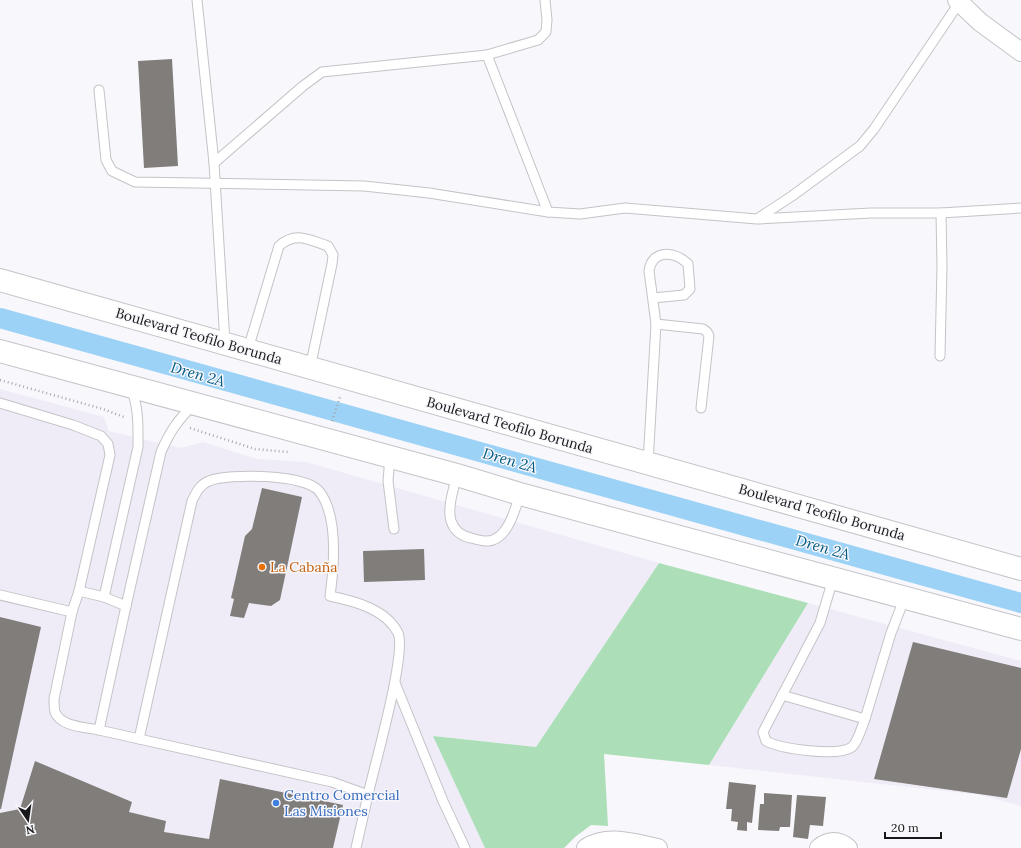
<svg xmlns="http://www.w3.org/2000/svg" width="1021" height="848" font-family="Lora,serif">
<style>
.built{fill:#efecf7}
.green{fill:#acdfb8}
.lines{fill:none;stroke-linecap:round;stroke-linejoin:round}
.canal{stroke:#9cd2f6;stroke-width:20}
.building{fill:#807d7b}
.lane-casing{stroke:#c4c3c7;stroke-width:11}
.street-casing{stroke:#c4c3c7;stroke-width:20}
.secondary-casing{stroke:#c4c3c7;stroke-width:24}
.path{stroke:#a9a8ab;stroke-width:2.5;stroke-dasharray:1 3;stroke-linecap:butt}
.lane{stroke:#fff;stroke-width:9}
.street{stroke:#fff;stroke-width:18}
.secondary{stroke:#fff;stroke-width:22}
.food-dot{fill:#e8710a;stroke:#f8f7fb;stroke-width:1.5}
.shop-dot{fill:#3f7fe0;stroke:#f8f7fb;stroke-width:1.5}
.labels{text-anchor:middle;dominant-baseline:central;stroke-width:3;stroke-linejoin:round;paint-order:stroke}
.street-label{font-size:14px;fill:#181719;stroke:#f8f7fb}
.food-label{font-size:14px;fill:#c56008;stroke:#f8f7fb;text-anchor:start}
.shop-label{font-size:14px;fill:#366cbe;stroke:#f8f7fb;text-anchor:start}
.water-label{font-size:15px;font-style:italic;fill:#005a83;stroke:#f8f7fb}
</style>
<rect width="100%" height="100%" fill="#f8f7fb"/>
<g class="built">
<polygon points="0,389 104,417 109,431 181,448 203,442 257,459 306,462 659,563 536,747 434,736 485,848 0,848"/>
<polygon points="808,603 1021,661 1021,806 981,795 709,765"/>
</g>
<polygon class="green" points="659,563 808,603 709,765 604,754 608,826 591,825 575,837 564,848 485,848 433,736 536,747"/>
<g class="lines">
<polyline class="canal" points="0,318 1021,603"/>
</g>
<g class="building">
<polygon points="172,59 178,166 144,168 138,61"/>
<polygon points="262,488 302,497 280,600 271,606 249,603 244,618 230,616 234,599 231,598 245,536 252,529"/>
<polygon points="424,549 425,580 364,582 363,551"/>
<polygon points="0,617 41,627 1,809 0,809"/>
<polygon points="913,642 1021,668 1021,749 1007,798 874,779"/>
<polygon points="35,761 132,802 129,812 166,821 164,832 209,839 220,779 343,805 333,848 0,848 0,813 20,809"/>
<polygon points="729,782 756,785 752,823 747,822 747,831 737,830 738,822 731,821 732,809 726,809"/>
<polygon points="764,793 792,795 790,827 780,827 779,831 758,830 760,804 764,804"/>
<polygon points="797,795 826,797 823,826 810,825 808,839 793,837"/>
</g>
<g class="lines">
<g class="lane-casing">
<g id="lane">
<polyline points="197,0 214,163 225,343"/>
<polyline points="487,55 548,212"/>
<polyline points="99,90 106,160 112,171 135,182 364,186 429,193 548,212 580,214 625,208 757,219 792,196 860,146 874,129 959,3"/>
<polyline points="214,163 303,86 322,72 487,55 538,40 546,32 547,20 545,0"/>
<polyline points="759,219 871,213 941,213"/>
<polyline points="656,324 703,329 707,332 709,336 701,408"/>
<path d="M 248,349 L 279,246 C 296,231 309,240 328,246 L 333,255 L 332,264 L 310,368"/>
<polyline points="940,356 942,266 941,213 1021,208"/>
<polyline points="0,403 73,425 101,436 108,444 110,455 79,591"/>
<polyline points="390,457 388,481 394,529"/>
<path d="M 648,463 L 656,324 L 649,271 C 652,249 675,251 688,264 L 690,289 L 684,295 L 653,298"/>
<path d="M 457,475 C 454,488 447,507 451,521 C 454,530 461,536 471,538 C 475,539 481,541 486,541 C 507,542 515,510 520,494"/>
<polyline points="0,595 72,612 79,591 104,597 126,606 99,730 332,782 368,795 356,848"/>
<path d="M 104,597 L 138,447 C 138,427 139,408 131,388"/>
<path d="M 126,606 L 161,452 C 170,431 178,420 194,404"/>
<path d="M 72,612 L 54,699 C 54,702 54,708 55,712 C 61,727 85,727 99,730"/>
<polyline points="395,683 443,801 465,848"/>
<path d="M 782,695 L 865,719 C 862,726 858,742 852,747 C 838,757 781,749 766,741 L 763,732 L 820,623 L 833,579"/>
<polyline points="865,719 891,633 905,597"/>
<path d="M 139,739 L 192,501 C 196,493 200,484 209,481 C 229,473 305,474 319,491 C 339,516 334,567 330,596 C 354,601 386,609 398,633 C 407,653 374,767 368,795"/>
</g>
</g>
<g class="street-casing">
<g id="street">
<polyline points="957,0 980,22 1021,52"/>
<path d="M 586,848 C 608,834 633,843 658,848"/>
<path d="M 819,848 C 829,840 839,840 848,848"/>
</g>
</g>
<g class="secondary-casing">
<g id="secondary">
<polyline points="0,280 1021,569"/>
<polyline points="0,351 457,475 520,494 1021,629"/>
</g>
</g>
<g class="path">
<polyline points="0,380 103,409 124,417"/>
<polyline points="332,421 340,397"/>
<polyline points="190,428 255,449 288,452"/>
</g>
<use href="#lane" class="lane"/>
<use href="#street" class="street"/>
<use href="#secondary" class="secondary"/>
</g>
<circle class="food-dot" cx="262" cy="567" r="4"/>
<circle class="shop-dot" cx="276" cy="803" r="4"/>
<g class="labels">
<g class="street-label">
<text transform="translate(199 336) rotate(16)">Boulevard Teofilo Borunda</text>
<text transform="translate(510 425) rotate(16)">Boulevard Teofilo Borunda</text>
<text transform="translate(822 512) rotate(16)">Boulevard Teofilo Borunda</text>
</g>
<g class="food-label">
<text x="270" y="567">La Cabaña</text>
</g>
<g class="shop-label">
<text x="284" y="795">Centro Comercial<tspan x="284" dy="16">Las Misiones</tspan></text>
</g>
<g class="water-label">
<text transform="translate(198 374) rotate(16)">Dren 2A</text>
<text transform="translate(510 460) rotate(16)">Dren 2A</text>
<text transform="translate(823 547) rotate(16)">Dren 2A</text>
</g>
</g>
<g transform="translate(28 820) rotate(167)" stroke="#f8f7fb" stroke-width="3" paint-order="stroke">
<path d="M0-3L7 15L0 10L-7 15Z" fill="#181719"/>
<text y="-6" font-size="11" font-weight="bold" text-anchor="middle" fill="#181719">N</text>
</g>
<path d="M885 832v6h56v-6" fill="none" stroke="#181719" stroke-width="2"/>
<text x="891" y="832" font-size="12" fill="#181719" stroke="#f8f7fb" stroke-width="3" paint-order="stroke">20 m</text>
</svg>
